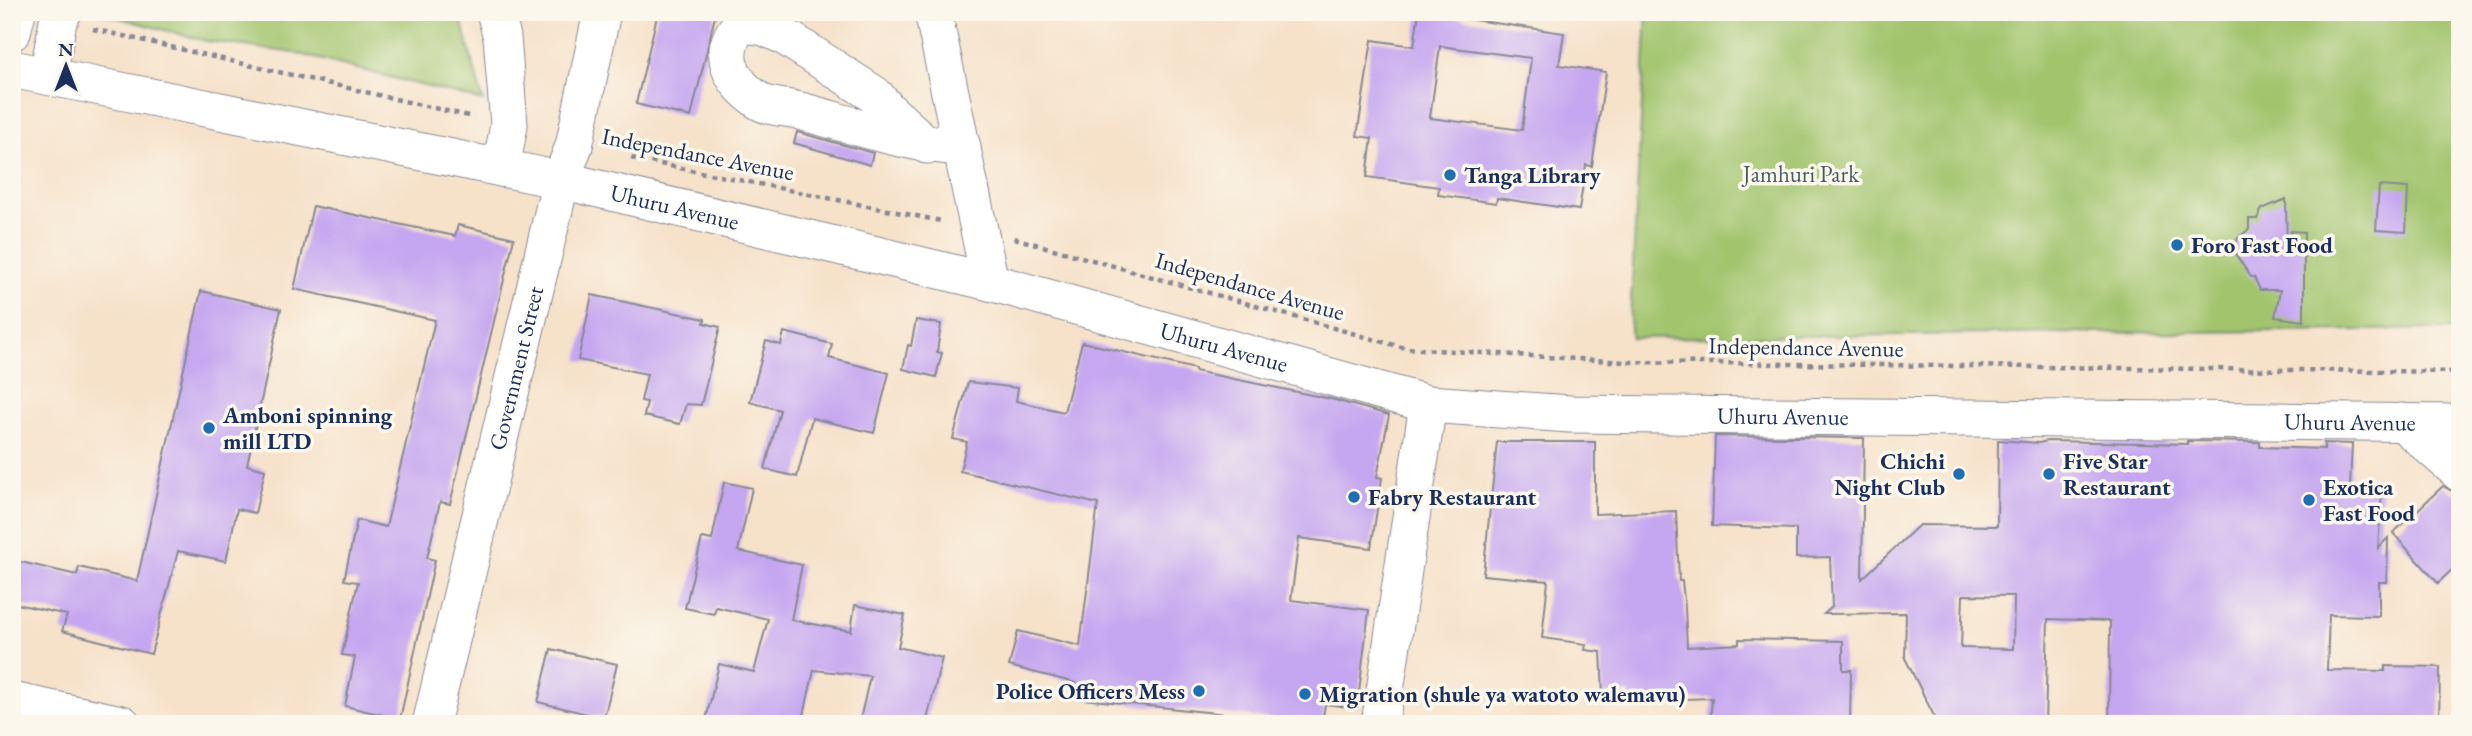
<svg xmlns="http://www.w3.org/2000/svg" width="2472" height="736" font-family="'EB Garamond',serif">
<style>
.green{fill:#a2c46d;stroke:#5e7a66;stroke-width:2}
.building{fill:#c5a6f0;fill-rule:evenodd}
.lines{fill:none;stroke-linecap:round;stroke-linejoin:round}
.minor-casing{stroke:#888894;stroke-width:39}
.path{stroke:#888894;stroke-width:4.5;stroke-dasharray:5 5;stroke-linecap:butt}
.minor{stroke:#fff;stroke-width:37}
.poi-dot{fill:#1f6fb2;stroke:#fbf7ec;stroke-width:2.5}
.labels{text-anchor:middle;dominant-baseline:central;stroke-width:7;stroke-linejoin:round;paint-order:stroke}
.street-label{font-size:23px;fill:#1b2f5e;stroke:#fbf7ec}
.park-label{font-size:23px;fill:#445c62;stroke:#fbf7ec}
.poi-label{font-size:23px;font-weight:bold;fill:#1b2f5e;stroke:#fbf7ec;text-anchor:start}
</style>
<rect width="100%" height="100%" fill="#fbf7ec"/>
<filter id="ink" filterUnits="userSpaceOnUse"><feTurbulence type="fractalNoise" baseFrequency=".0143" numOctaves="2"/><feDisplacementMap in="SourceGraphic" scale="14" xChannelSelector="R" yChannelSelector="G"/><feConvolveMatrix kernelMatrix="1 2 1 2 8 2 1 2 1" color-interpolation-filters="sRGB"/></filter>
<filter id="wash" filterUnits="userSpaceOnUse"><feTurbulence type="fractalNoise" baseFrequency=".00686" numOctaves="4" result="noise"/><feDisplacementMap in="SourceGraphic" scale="28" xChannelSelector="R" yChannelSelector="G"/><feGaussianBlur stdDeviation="1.57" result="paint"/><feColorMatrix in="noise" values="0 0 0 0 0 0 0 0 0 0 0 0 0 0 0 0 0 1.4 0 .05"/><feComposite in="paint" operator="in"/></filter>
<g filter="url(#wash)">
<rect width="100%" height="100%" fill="#f6e1c9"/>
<g class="green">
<polygon points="97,12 459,12 483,101 295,53 206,41"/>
<polygon points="1647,12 2460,12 2460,329 1632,338 1630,320"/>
</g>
<g id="blocks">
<g class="building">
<polygon points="658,12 716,12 691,117 636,104"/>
<path d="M 1419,12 L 1564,33 L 1559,65 L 1606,72 L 1592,166 L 1586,165 L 1579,210 L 1497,198 L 1496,203 L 1438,195 L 1439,187 L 1367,177 L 1372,138 L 1357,136 L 1372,40 L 1414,46 ZM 1440,46 L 1531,58 L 1522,130 L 1430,118 Z"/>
<polygon points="797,132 873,153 870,165 794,143"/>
<polygon points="2379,186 2408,188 2406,232 2376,230"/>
<polygon points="2286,199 2287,252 2291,231 2304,232 2304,321 2275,317 2280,290 2260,290 2254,277 2251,277 2236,255 2235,247 2238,238 2249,229 2249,219 2257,219 2262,209"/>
<polygon points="313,206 455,236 458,225 514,238 450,504 440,502 427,558 435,560 400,719 345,706 355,657 342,655 358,582 344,580 357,520 386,527 435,320 294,289"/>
<polygon points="201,291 281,309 247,465 265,470 255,513 237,509 226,561 178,551 151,654 62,631 67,615 12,603 12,560 77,575 79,567 137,581"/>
<polygon points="592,295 705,319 704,323 720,327 701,405 686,404 680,424 644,416 647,402 641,401 647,374 578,360"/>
<polygon points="916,320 941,324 937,352 942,353 936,377 903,369 908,345 911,346"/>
<polygon points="784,332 832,344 829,358 889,373 874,433 812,418 797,477 765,469 780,410 750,402 766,341 781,345"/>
<polygon points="1082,342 1195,369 1195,371 1331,399 1389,415 1377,477 1382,478 1371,548 1299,538 1291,600 1369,610 1357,708 1325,704 1322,724 1277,724 1277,721 1273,719 1074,698 1076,683 1009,666 1018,631 1080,646 1098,504 960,471 967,442 953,439 968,382 1018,388 1016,401 1064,412"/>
<path d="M 1715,436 L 1864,438 L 1862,579 L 1919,525 L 1997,526 L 1998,440 L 2039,443 L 2047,441 L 2187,444 L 2187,441 L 2260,442 L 2260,447 L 2324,449 L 2324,443 L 2352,444 L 2350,487 L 2382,490 L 2378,548 L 2388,538 L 2387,582 L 2379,582 L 2379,616 L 2329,615 L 2327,670 L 2385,671 L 2385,666 L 2440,667 L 2439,724 L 2109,724 L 2110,621 L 2048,619 L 2045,724 L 1938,724 L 1905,658 L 1906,613 L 1824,614 L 1832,607 L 1830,557 L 1796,558 L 1796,529 L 1712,526 ZM 1963,595 L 2014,596 L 2013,649 L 1961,648 Z"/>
<polygon points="1497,442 1595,442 1595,514 1676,511 1679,581 1682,581 1685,608 1687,647 1739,644 1739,639 1843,641 1843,670 1851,670 1850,724 1710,724 1712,698 1630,701 1630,693 1603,694 1601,652 1585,650 1586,644 1542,638 1548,581 1483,575"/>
<polygon points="724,482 752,488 738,551 802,565 791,620 851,631 855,605 905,615 898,647 942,658 926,724 859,724 870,676 814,670 802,724 705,724 719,664 754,672 768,619 716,607 714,614 685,608 702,538 712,540"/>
<polygon points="2443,486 2455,493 2460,493 2460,562 2438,583 2393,533"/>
<polygon points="551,649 617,664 604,718 538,702"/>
</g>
</g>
</g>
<g filter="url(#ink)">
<use href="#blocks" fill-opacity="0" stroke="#888894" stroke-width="2"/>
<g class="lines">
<g class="minor-casing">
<g id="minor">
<polyline points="495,12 502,37 509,125 501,168"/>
<polyline points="933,12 990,282"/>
<polyline points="12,32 17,12"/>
<path id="s1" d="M 12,69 L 561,180 L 990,282 L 1428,404 L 1570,414 L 2460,423"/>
<polyline points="48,76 58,21 63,12"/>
<path d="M 927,145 L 888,110 L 875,95 L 784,36 L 764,27 L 751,25 L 739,26 C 716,55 731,82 759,101 C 770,108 788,107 800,111 C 854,125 906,144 962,147"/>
<polyline points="2402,422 2460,473"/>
<polyline points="12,701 122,724"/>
<path id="s2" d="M 431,724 L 561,180 L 574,146 L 602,12"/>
<polyline points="1380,724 1428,404"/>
</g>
</g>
<g class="path">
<polyline points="93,29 473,117"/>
<polyline points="631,158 941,221"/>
<polyline points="1014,238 1405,348 1625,362 2460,372"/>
</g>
<use href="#minor" class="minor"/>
</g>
</g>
<g class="poi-dot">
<circle cx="1450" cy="175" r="7"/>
<circle cx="2177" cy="245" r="7"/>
<circle cx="209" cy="428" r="7"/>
<circle cx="1959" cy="474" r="7"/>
<circle cx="2049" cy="474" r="7"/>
<circle cx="1354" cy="497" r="7"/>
<circle cx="2309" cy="500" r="7"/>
<circle cx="1199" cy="691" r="7"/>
<circle cx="1305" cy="694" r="7"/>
</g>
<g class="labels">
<g class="street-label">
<text transform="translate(698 154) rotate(11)">Independance Avenue</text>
<text stroke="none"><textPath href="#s1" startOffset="677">Uhuru Avenue</textPath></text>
<text transform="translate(1250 286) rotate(16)">Independance Avenue</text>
<text stroke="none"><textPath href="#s1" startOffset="1244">Uhuru Avenue</textPath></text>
<text transform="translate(1806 347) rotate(1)">Independance Avenue</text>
<text stroke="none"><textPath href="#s2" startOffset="366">Government Street</textPath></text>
<text stroke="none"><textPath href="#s1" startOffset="1811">Uhuru Avenue</textPath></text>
<text stroke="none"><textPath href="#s1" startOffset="2378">Uhuru Avenue</textPath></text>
</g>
<g class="park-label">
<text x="1801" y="174">Jamhuri Park</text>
</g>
<g class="poi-label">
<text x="1464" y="175">Tanga Library</text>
<text x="2191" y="245">Foro Fast Food</text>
<text x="223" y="415">Amboni spinning<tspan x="223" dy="26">mill LTD</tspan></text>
<text x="1945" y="461" text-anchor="end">Chichi<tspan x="1945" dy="26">Night Club</tspan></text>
<text x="2063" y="461">Five Star<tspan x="2063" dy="26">Restaurant</tspan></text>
<text x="2323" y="487">Exotica<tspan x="2323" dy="26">Fast Food</tspan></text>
<text x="1368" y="497">Fabry Restaurant</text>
<text x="1185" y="691" text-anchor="end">Police Officers Mess</text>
<text x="1319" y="694">Migration (shule ya watoto walemavu)</text>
</g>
</g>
<rect width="2472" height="736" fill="none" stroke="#fbf7ec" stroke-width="42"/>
<g transform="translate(66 66)" stroke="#fbf7ec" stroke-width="5" paint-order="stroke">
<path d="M0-5L12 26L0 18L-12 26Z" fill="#1b2f5e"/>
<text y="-10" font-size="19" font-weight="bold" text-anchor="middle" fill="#1b2f5e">N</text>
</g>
</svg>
